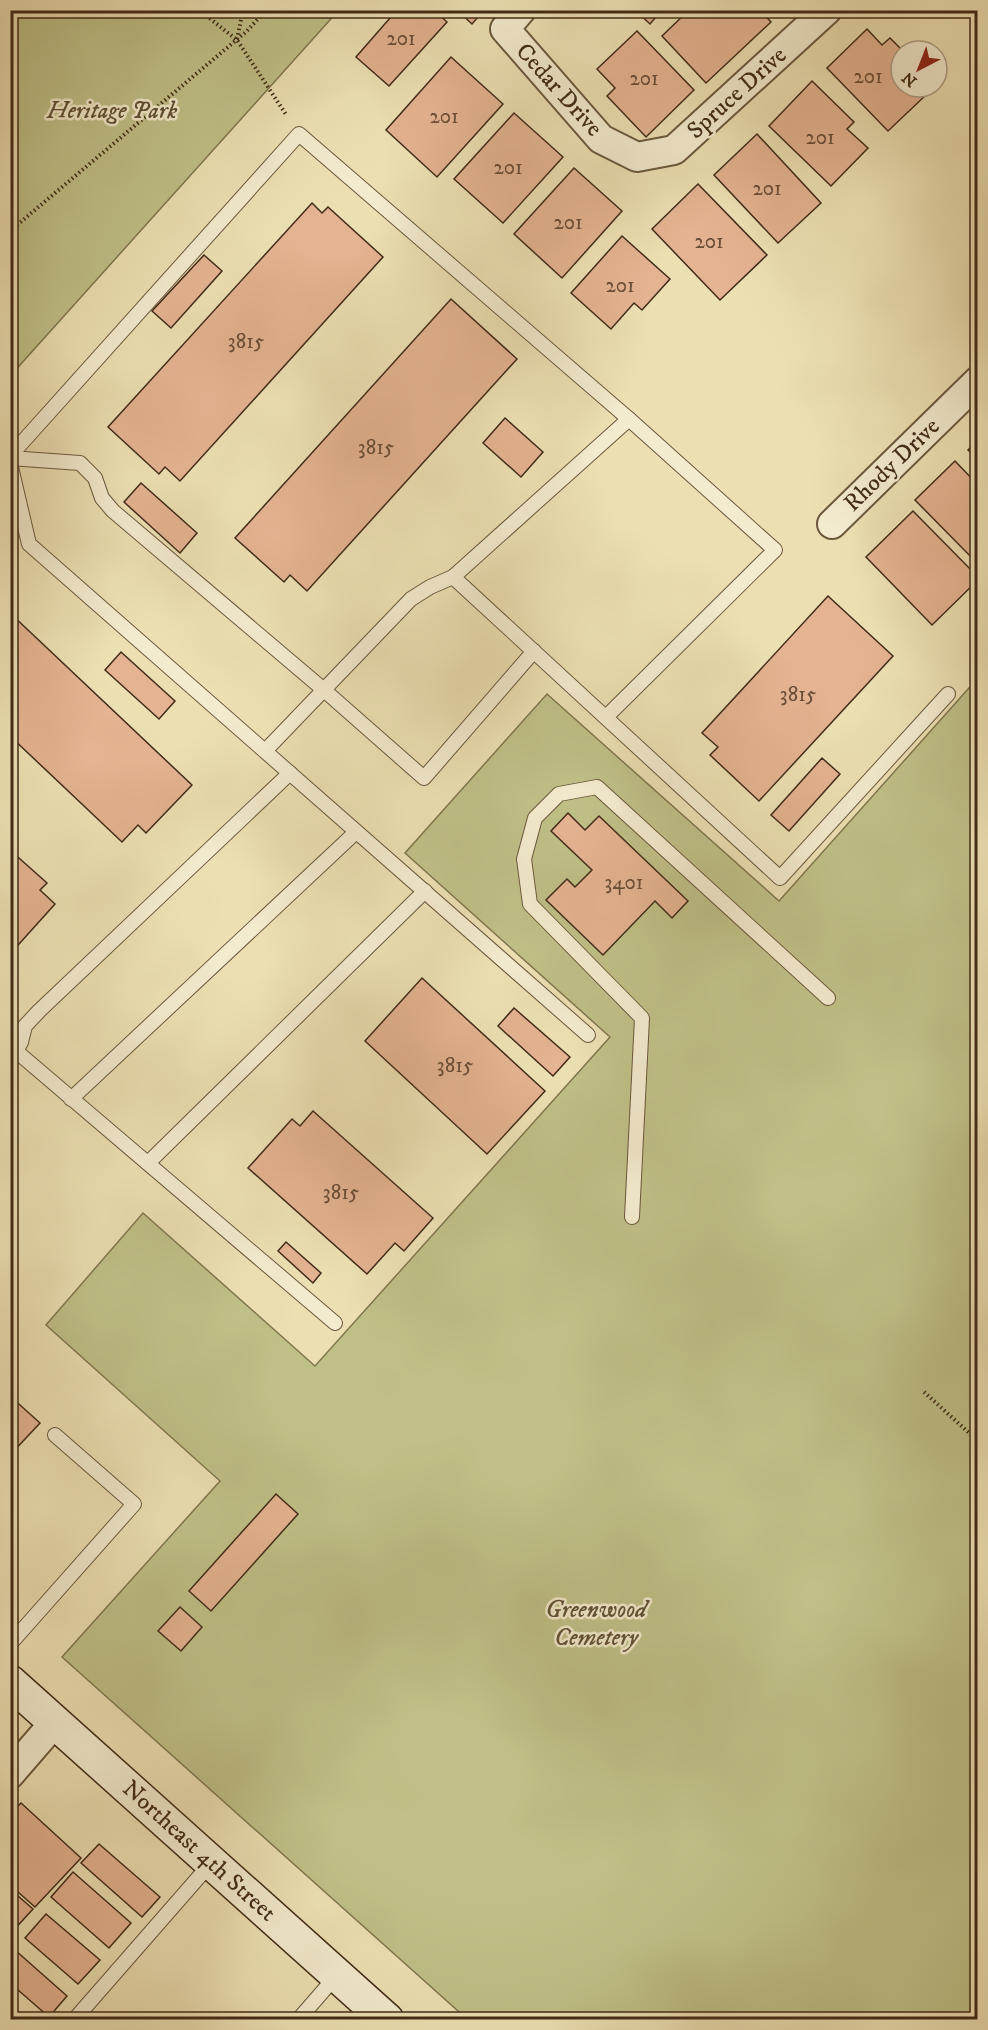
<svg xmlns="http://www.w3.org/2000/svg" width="988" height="2030" font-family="'IM FELL DW Pica',serif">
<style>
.green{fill:#bfc087;stroke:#80764f;stroke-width:1.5}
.building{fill:#e4b391;stroke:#412b17;stroke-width:1.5}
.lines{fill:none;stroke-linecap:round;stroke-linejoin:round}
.lane-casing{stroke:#6c583e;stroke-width:16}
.street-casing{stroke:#6c583e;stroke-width:32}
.secondary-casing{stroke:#412b17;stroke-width:36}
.path{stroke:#412b17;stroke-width:4;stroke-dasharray:1.5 3;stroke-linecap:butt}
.lane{stroke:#f3ebce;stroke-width:14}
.street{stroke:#f3ebce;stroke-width:28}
.secondary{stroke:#f3ebce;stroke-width:33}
.labels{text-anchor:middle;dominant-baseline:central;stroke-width:5;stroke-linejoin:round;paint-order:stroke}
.number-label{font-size:21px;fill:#6a4d36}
.street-label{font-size:24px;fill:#412b17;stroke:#f3ebce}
.park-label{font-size:24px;font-style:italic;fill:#605033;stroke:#f3ebce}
</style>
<rect width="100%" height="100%" fill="#ece0b3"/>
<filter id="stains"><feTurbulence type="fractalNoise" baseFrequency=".00333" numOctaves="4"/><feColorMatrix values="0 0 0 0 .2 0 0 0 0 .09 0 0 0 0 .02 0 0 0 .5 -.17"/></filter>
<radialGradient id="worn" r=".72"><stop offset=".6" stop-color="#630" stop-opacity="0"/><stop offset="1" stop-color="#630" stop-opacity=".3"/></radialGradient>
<g class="green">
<polygon points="11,10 338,11 11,375 10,11"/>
<polygon points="977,679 977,2019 467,2019 62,1657 220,1481 46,1325 143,1213 315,1366 610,1037 405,853 547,694 779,901"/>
</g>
<g class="building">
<polygon points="397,10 434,10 447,22 389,86 356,57"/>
<polygon points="457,10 484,10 472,24"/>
<polygon points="635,10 662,10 650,24"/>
<polygon points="689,10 760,10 771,22 706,83 662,36"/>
<polygon points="867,29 882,45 890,38 903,51 901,51 901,87 921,87 927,94 888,131 827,68"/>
<polygon points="637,31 694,90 646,137 607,96 615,88 597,69"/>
<polygon points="451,57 503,104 437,177 386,130"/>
<polygon points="812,81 854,122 847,129 868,148 831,186 769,126"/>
<polygon points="514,113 563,157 503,223 454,179"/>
<polygon points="757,134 821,203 778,243 714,175"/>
<polygon points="574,168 622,211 562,278 514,234"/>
<polygon points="698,184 767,255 720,300 652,229"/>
<polygon points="312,203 322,213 328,207 383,257 180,481 165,467 159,474 108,427"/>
<polygon points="622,236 670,279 642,310 634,303 611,329 571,293"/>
<polygon points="204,255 222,271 171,328 152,311"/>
<polygon points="451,299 517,359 307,591 290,575 284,582 235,538"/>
<polygon points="505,418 543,452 521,477 483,443"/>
<polygon points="978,440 978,459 968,450"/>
<polygon points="955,461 978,485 978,564 915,500"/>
<polygon points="141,483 197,533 180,553 124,502"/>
<polygon points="913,511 978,577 978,580 932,625 866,557"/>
<polygon points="828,596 893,656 759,801 710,755 718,747 702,733"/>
<polygon points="10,613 192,785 146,833 138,825 122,842 10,736"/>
<polygon points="121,652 175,701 159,719 105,670"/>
<polygon points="822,758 840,774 789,831 771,815"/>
<polygon points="568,813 585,830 599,816 688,901 672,918 655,901 603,955 546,900 567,879 575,887 592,870 551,831"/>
<polygon points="10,850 47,883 40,890 55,904 10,954"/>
<polygon points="422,978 545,1091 487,1154 365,1041"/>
<polygon points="514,1008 570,1057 553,1076 498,1026"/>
<polygon points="313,1111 433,1218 404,1251 395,1243 367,1274 248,1168 292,1119 300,1126"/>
<polygon points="286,1242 321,1273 313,1283 278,1251"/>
<polygon points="10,1396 40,1423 10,1455"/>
<polygon points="276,1494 298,1514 211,1611 189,1591"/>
<polygon points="180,1607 202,1627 181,1651 158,1631"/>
<polygon points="21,1803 81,1858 35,1907 10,1885 10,1814"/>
<polygon points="99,1844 160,1897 142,1917 81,1863"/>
<polygon points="73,1872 131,1923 109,1948 51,1897"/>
<polygon points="10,1889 33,1909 10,1934"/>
<polygon points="46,1914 100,1960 78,1984 25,1938"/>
<polygon points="15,1950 67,1996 49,2017 10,1983 10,1954"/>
</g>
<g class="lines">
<g class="lane-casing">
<g id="lane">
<polyline points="10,456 299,134 629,419"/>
<polyline points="10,458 80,463 95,478 102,498 113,511 324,690 424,778 534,651"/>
<polyline points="10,463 29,544 588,1035"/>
<polyline points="453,577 629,419 775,550 606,717"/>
<polyline points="265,751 411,599 430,587 453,577 780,878 948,694"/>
<polyline points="16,1051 335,1323"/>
<polyline points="10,1063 21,1042 25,1026 39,1011 290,773"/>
<polyline points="71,1099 356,832"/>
<polyline points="148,1163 425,891"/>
<polyline points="632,1217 642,1018 530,904 524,859 535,818 559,794 597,787 828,998"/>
<polyline points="10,1644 134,1504 55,1435"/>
<polyline points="74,2020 212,1862"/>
<polyline points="298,2020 337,1975"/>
</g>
</g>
<g class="street-casing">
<g id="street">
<polyline points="521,10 505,29 601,139 637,157 674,150 827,10"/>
<polyline points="832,524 978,381"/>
<polyline points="10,1774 55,1722"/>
</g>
</g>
<g class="secondary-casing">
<polyline id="secondary" points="10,1682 387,2020"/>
</g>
<g class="path">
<polyline points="199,10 237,40 287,116"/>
<polyline points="237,39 243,10"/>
<polyline points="10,231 247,31 266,10"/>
<polyline points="924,1392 978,1441"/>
</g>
<use href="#lane" class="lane"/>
<use href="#street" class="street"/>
<use href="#secondary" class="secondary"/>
</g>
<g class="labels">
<g class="number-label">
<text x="401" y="39">201</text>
<text x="868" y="77">201</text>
<text x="644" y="79">201</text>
<text x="444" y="117">201</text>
<text x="820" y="138">201</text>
<text x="508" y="168">201</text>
<text x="767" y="189">201</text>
<text x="568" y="223">201</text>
<text x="709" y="242">201</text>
<text x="620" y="286">201</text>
<text x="246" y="342">3815</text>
<text x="376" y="448">3815</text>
<text x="798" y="695">3815</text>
<text x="624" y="883">3401</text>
<text x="455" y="1066">3815</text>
<text x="341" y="1193">3815</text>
</g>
<g class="street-label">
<text transform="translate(559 90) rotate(48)">Cedar Drive</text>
<text transform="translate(737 93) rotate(-42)">Spruce Drive</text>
<text transform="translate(892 465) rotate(-44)">Rhody Drive</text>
<text transform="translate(199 1851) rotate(42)">Northeast 4th Street</text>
</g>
<g class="park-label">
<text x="112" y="111">Heritage Park</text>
<text x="596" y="1610">Greenwood<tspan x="596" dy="28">Cemetery</tspan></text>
</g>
</g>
<rect width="988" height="2030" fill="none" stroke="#ece0b3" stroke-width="36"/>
<rect x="12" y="12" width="964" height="2006" fill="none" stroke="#412b17" stroke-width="3"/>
<rect x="18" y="18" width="952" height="1994" fill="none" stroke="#412b17" stroke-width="1.5"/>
<g transform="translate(919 69) rotate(222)"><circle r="28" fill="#f3ebce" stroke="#ac9e85" stroke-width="1.5"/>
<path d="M0-4.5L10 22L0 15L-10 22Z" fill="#8f2418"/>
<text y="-9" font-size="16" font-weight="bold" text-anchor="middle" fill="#412b17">N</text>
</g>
<rect width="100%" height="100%" filter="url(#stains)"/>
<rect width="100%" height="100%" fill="url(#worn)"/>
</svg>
